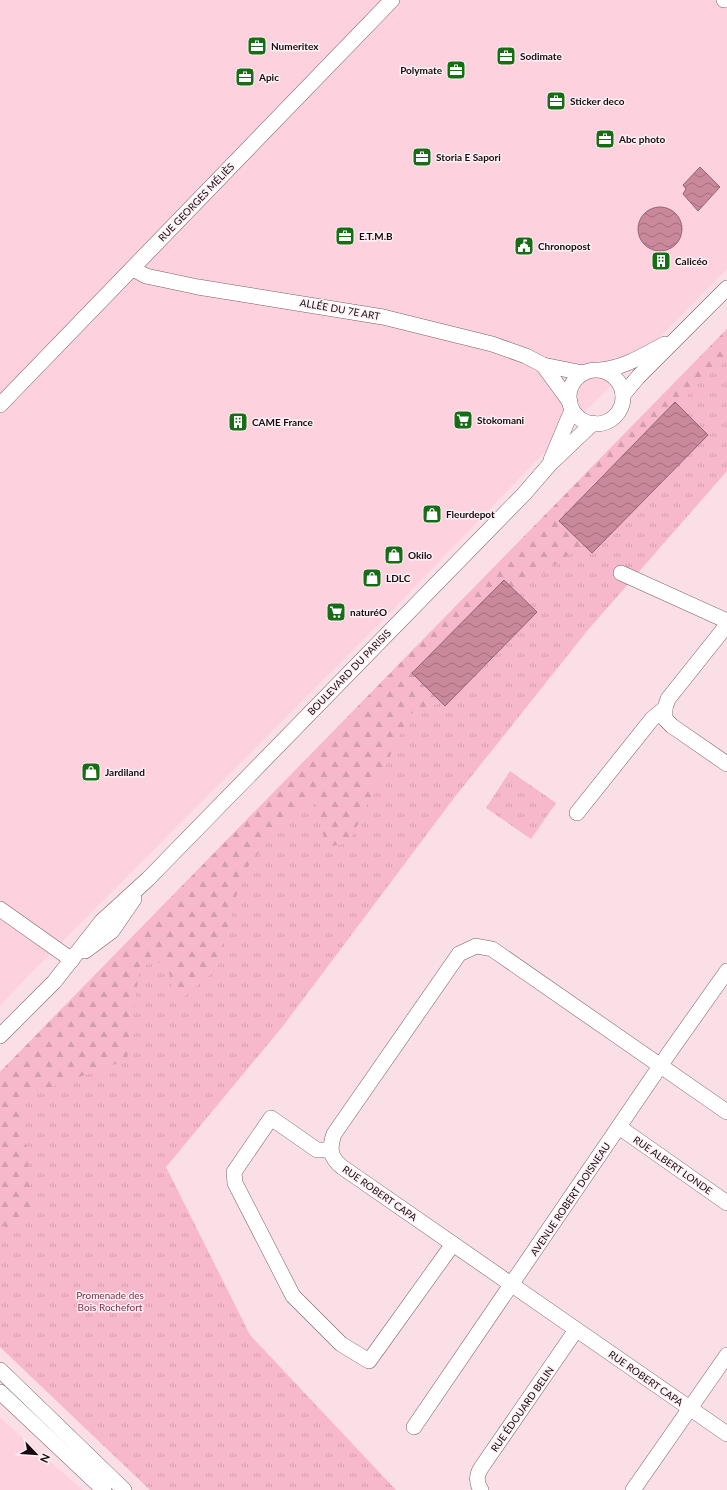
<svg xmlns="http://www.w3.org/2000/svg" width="727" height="1490" font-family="Lato,sans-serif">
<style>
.built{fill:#fdd2de}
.grass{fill:url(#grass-tufts)}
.forest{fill:url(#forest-firs)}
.water{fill:url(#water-waves);stroke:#936371}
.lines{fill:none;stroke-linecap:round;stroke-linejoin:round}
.minor-casing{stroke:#7a5d65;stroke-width:16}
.minor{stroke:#fff;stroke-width:15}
.labels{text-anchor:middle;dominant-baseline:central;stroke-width:3;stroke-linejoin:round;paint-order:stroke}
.poi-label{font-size:10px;font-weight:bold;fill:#160b0e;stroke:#fef0f4;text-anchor:start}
.street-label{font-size:10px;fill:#160b0e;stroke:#fef0f4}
.park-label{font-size:10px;fill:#7c2e4a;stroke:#fef0f4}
</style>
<defs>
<pattern id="grass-tufts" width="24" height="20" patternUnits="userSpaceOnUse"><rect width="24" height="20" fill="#f6b8ca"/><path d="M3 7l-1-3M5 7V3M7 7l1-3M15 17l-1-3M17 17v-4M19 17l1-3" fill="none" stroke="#d29dac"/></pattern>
<pattern id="forest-firs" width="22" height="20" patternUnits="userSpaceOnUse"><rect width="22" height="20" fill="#f6b8ca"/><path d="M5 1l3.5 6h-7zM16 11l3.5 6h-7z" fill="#d29dac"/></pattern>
<pattern id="water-waves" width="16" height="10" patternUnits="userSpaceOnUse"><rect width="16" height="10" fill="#c9899b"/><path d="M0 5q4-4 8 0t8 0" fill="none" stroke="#a26e7d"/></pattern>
</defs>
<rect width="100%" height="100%" fill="#fbdfe6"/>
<g class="built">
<polygon points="0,0 727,0 727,269 533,464 377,626 26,978 0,1006"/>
<polygon points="0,1418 83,1490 0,1490"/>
</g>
<g class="grass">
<polygon points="727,329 727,471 587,631 454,798 283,1026 166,1167 250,1335 396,1490 150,1490 0,1347 0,1072"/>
<polygon points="510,771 556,803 531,839 486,808"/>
</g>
<polygon class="forest" points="727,329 727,358 697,382 587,542 476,620 446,701 410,714 349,843 326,847 315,800 298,803 242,874 217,969 179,1001 174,999 167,961 140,966 127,1060 21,1098 33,1215 28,1209 9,1230 0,1222 0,1072"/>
<g class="water">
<polygon points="700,167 720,187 698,211 683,194 686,189 683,185"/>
<circle cx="660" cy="229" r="22"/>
<polygon points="675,402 708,435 592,553 559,521"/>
<polygon points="504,580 537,612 445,706 412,673"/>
</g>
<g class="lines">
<g class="minor-casing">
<g id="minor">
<polyline points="724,0 727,0"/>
<polyline points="133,269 146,276 198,287 383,317 492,344 526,356 543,365 583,373"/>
<polyline points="543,365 570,402"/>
<path d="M 600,370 C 624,368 644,355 665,344"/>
<circle cx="596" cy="397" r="27"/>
<polyline points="623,395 638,377 727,288"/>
<polyline points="0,405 392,0"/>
<polyline points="551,460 572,410"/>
<polyline points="621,573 727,621"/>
<polyline points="727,625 668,699 665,708 665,719 672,726 727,764"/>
<polyline points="577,813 652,719 665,708"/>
<polyline points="0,909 72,960"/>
<polyline points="85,951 112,931 134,899"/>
<polyline points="0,1036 54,982 102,921 148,879 524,494 550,464 593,423"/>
<path d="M 727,1112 L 492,949 L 476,946 L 459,954 L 334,1134 C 329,1148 330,1158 342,1167 L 727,1434"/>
<polyline points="619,1127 727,1203"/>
<polyline points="331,1150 317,1150 271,1118 234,1172 235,1183 293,1296 341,1344 369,1361 453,1244"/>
<polyline points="0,1370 124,1490"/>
<polyline points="0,1392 104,1490"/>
<polyline points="414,1427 669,1053 727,971"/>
<path d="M 481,1490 C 476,1482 476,1476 481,1468 L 576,1330"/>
<polyline points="633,1490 727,1355"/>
</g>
</g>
<use href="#minor" class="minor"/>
</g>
<defs>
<g id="office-square" transform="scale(1)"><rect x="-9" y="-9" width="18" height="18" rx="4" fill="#166d15" stroke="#fef0f4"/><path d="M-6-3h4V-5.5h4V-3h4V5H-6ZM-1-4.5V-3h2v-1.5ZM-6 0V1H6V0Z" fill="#fff"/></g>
<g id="civic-square" transform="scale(1)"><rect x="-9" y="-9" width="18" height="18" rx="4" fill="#166d15" stroke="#fef0f4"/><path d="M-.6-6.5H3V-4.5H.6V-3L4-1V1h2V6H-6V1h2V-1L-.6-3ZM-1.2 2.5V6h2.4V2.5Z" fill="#fff"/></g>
<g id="building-square" transform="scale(1)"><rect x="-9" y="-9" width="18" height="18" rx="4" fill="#166d15" stroke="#fef0f4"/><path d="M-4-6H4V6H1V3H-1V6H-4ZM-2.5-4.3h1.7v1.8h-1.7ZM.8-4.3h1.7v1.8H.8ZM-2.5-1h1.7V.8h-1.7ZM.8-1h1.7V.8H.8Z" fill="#fff"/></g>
<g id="supermarket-square" transform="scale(1)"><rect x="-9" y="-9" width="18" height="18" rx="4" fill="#166d15" stroke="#fef0f4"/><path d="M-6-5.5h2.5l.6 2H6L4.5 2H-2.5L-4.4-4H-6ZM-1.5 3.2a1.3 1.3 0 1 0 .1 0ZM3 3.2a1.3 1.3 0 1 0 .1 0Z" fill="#fff"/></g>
<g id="shop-square" transform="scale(1)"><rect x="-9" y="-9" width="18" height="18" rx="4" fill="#166d15" stroke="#fef0f4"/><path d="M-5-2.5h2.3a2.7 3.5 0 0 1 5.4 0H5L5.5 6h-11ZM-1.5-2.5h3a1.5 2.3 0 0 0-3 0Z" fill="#fff"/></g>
</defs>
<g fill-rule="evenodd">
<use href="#office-square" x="257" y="46"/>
<use href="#office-square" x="506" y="56"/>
<use href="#office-square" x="456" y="70"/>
<use href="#office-square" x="245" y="77"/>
<use href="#office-square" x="556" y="101"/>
<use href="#office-square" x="605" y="139"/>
<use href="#office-square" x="422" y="157"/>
<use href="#office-square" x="345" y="236"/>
<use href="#civic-square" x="524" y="246"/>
<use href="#building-square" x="661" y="261"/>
<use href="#supermarket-square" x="463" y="420"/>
<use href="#building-square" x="238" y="422"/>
<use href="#shop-square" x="432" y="514"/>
<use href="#shop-square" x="394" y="555"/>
<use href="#shop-square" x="372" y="578"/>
<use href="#supermarket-square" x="336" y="612"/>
<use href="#shop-square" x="91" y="772"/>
</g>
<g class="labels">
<g class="poi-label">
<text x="271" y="46">Numeritex</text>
<text x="520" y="56">Sodimate</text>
<text x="442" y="70" text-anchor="end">Polymate</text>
<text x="259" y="77">Apic</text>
<text x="570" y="101">Sticker deco</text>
<text x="619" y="139">Abc photo</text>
<text x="436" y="157">Storia E Sapori</text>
<text x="359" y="236">E.T.M.B</text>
<text x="538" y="246">Chronopost</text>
<text x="675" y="261">Calicéo</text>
<text x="477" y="420">Stokomani</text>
<text x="252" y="422">CAME France</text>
<text x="446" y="514">Fleurdepot</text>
<text x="408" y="555">Okilo</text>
<text x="386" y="578">LDLC</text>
<text x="350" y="612">naturéO</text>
<text x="105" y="772">Jardiland</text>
</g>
<g class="street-label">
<text transform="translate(196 202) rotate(-46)">RUE GEORGES MÉLIÈS</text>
<text transform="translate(340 309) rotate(10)">ALLÉE DU 7E ART</text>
<text transform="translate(349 672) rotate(-46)">BOULEVARD DU PARISIS</text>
<text transform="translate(673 1165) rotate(35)">RUE ALBERT LONDE</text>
<text transform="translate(380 1193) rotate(35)">RUE ROBERT CAPA</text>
<text transform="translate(570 1199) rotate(-56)">AVENUE ROBERT DOISNEAU</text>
<text transform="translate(646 1378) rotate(35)">RUE ROBERT CAPA</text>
<text transform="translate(522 1409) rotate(-55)">RUE ÉDOUARD BELIN</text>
</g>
<g class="park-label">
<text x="110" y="1295">Promenade des<tspan x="110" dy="12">Bois Rochefort</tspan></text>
</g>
</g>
<g transform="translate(36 1454) rotate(115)" stroke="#fef0f4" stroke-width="3" paint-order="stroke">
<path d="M0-3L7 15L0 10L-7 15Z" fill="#160b0e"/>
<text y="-6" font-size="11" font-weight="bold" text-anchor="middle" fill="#160b0e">N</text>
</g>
</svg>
